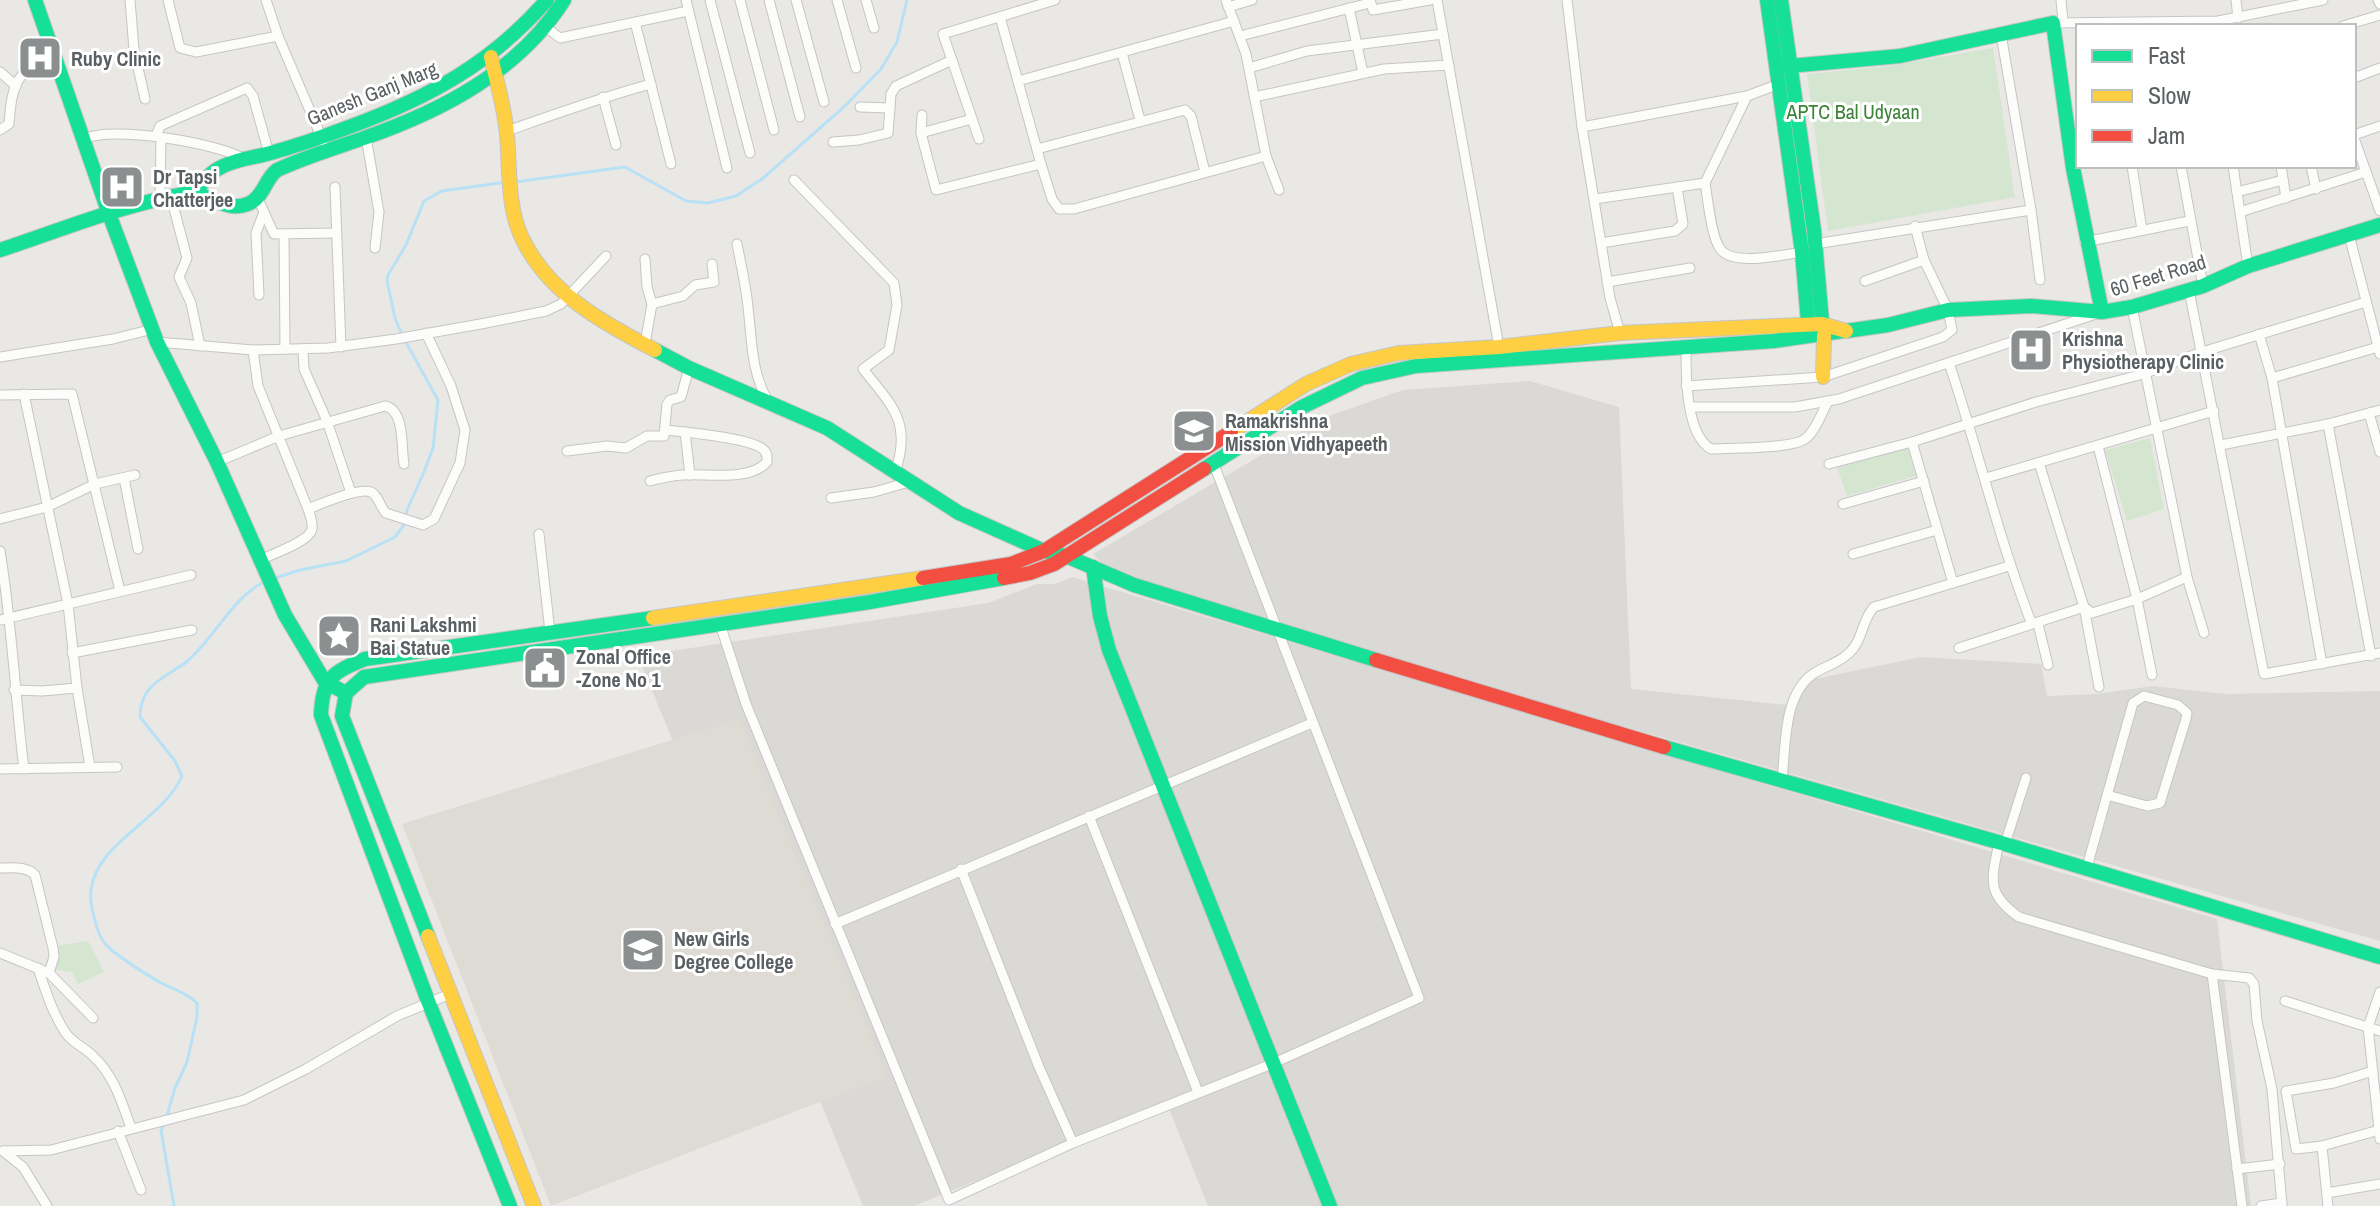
<svg xmlns="http://www.w3.org/2000/svg" width="2380" height="1206" font-family="'Archivo Narrow',sans-serif">
<style>
.industrial{fill:#dbd9d6}
.education{fill:#dedad4}
.green{fill:#d4e6d0}
.lines{fill:none;stroke-linecap:round;stroke-linejoin:round}
.stream{stroke:#b8e1f5;stroke-width:3}
.street-casing{stroke:#c6c5c6;stroke-width:11}
.fast-casing{stroke:#c5c5c5;stroke-width:16}
.slow-casing{stroke:#c5c5c5;stroke-width:16}
.jam-casing{stroke:#c5c5c5;stroke-width:16}
.street{stroke:#fcfcfb;stroke-width:9}
.fast{stroke:#16e098;stroke-width:14}
.slow{stroke:#ffcf43;stroke-width:14}
.jam{stroke:#f24e42;stroke-width:14}
.labels{text-anchor:middle;dominant-baseline:central;stroke-width:6;stroke-linejoin:round;paint-order:stroke}
.poi-label{font-size:20px;font-weight:bold;fill:#5a5f62;stroke:#fff;text-anchor:start}
.street-label{font-size:20px;fill:#5a5f62;stroke:#fff}
.park-label{font-size:20px;fill:#3b8437;stroke:#fff}
</style>
<rect width="100%" height="100%" fill="#eae8e5"/>
<g class="industrial">
<polygon points="1530,381 1619,407 1631,689 1797,706 1800,682 1921,657 2041,664 2047,696 2096,694 2153,686 2225,694 2380,691 2380,941 1292,632 1105,567 1093,554 1326,417 1403,390"/>
<polygon points="1072,577 2217,919 2251,1206 1208,1206 1167,1104 914,1206 863,1206 638,656 988,603 1037,584 1055,584"/>
</g>
<polygon class="education" points="739,719 887,1076 551,1206 402,824"/>
<g class="green">
<polygon points="1993,48 2015,197 1828,231 1807,74 1888,66"/>
<polygon points="2150,438 2164,509 2127,521 2105,450"/>
<polygon points="1907,446 1916,476 1847,496 1837,467"/>
<polygon points="88,941 104,972 78,984 72,972 52,969 50,947"/>
</g>
<g class="lines">
<g class="stream">
<polyline points="515,182 625,167 686,201 708,203 736,196 762,179 845,106 881,69 897,42 907,0"/>
<polyline points="275,578 300,570 346,561 395,537 404,525 407,510 424,472 433,448 438,400 403,337 395,318 387,281 388,275 406,245 424,201 442,191 507,182"/>
<path d="M 166,1119 L 175,1088 L 187,1062 L 197,1017 L 197,1003 C 188,994 176,990 165,985 C 148,976 122,959 108,947 C 99,938 96,925 93,913 C 75,850 160,826 182,776 L 175,761 L 140,717 C 140,706 142,697 150,688 C 159,678 174,671 185,663 C 215,639 231,598 264,582"/>
<polyline points="163,1126 161,1130 174,1206"/>
</g>
<g class="street-casing">
<g id="street">
<polyline points="130,0 134,50 145,99"/>
<polyline points="168,0 180,48 196,52 278,36"/>
<polyline points="266,0 278,36 323,141"/>
<polyline points="686,0 727,168"/>
<polyline points="710,0 750,153"/>
<polyline points="740,0 774,130"/>
<polyline points="769,0 800,117"/>
<polyline points="796,0 824,102"/>
<polyline points="837,0 856,68"/>
<polyline points="866,0 874,28"/>
<polyline points="1226,0 1246,54 1266,156 1279,190"/>
<polyline points="1370,0 1373,10 1430,0"/>
<polyline points="1437,0 1499,347"/>
<polyline points="1567,0 1582,127 1610,298 1620,333"/>
<polyline points="2061,0 2063,21"/>
<polyline points="2236,0 2238,18"/>
<polyline points="2378,0 2380,4"/>
<polyline points="1228,7 1252,0"/>
<polyline points="1349,8 1363,73"/>
<polyline points="1000,17 1041,164 1052,199 1059,209 1074,209 1266,156"/>
<polyline points="635,22 671,164"/>
<polyline points="2053,23 2218,21 2323,0"/>
<polyline points="2343,26 2380,15"/>
<polyline points="547,28 560,38 688,11"/>
<polyline points="2001,34 2031,210 2040,280"/>
<polyline points="1240,36 1370,3"/>
<polyline points="1122,53 1140,120"/>
<polyline points="1249,68 1307,51 1443,34"/>
<polyline points="0,72 16,86"/>
<polyline points="2354,78 2380,68"/>
<polyline points="1018,81 1234,21"/>
<polyline points="603,97 616,145"/>
<polyline points="1254,97 1384,69 1449,65"/>
<polyline points="860,107 890,108"/>
<polyline points="922,115 921,133 936,190 1041,164"/>
<polyline points="1582,127 1747,96 1779,84"/>
<path d="M 0,130 L 9,124 C 12,84 16,71 53,54"/>
<path d="M 507,131 C 555,114 602,97 651,84"/>
<polyline points="921,133 972,119"/>
<polyline points="2354,135 2380,126"/>
<polyline points="156,136 160,126 247,88 253,96 269,154"/>
<polyline points="366,137 379,212 375,248"/>
<polyline points="2354,138 2380,211"/>
<path d="M 84,139 C 111,125 218,143 244,159"/>
<polyline points="979,139 943,34 1055,0"/>
<polyline points="833,142 859,140 888,133 891,94 896,86 952,60"/>
<polyline points="1037,149 1185,110 1191,116 1205,172"/>
<polyline points="2132,166 2142,230"/>
<polyline points="2181,166 2203,286"/>
<polyline points="2233,166 2248,266"/>
<polyline points="2281,166 2286,198"/>
<polyline points="2311,166 2316,189"/>
<path d="M 794,180 L 894,283 L 897,305 L 889,350 L 863,369 C 893,407 912,422 895,473"/>
<path d="M 1705,183 C 1708,199 1711,238 1721,250 C 1735,266 1783,255 1802,252"/>
<polyline points="335,187 341,347"/>
<polyline points="2237,192 2283,180"/>
<polyline points="171,197 187,258 179,277 191,303 200,346"/>
<polyline points="160,199 161,137"/>
<polyline points="258,199 274,234 335,233"/>
<polyline points="1595,199 1705,183 1747,96"/>
<polyline points="2240,212 2366,172"/>
<polyline points="284,234 285,349"/>
<polyline points="2349,235 2380,354"/>
<polyline points="2085,242 2189,221"/>
<polyline points="1601,243 1675,231 1683,224 1677,187"/>
<path d="M 737,244 C 741,265 746,286 748,307 C 752,340 751,372 768,401"/>
<polyline points="1815,244 2031,210"/>
<polyline points="1865,281 1924,260"/>
<polyline points="1607,282 1690,268"/>
<polyline points="2189,290 2264,674 2380,653"/>
<polyline points="259,295 256,233 264,212"/>
<polyline points="652,304 683,296 695,285 714,282 712,264"/>
<polyline points="2132,307 2187,577 2204,633"/>
<polyline points="2259,334 2272,378 2322,664"/>
<polyline points="157,342 253,350 328,348 396,339 486,323 546,311 561,304 606,256"/>
<polyline points="645,344 652,304 647,287 645,259"/>
<path d="M 1686,347 C 1686,373 1685,434 1711,449 C 1730,448 1792,449 1805,439 C 1816,431 1822,412 1828,401"/>
<polyline points="303,349 304,369 327,421 351,493"/>
<path d="M 253,350 L 258,386 L 308,509 C 310,515 313,522 312,529 C 310,541 273,554 262,559"/>
<polyline points="0,357 113,339 153,329"/>
<path d="M 1949,363 C 1978,449 1998,537 2031,622 L 2038,624 L 2048,665"/>
<polyline points="2272,378 2378,347"/>
<polyline points="1686,386 1823,377 1943,337 1952,330 1948,310 1924,260 1915,226"/>
<polyline points="24,394 68,604 77,688 90,767"/>
<polyline points="0,395 72,394 120,591"/>
<polyline points="1690,407 1795,407 1839,399 2096,314"/>
<polyline points="2369,413 2380,452"/>
<polyline points="2328,424 2371,656"/>
<polyline points="685,432 690,475"/>
<polyline points="1912,442 1953,583"/>
<polyline points="2221,445 2328,424 2380,410"/>
<polyline points="2098,446 2137,599 2152,675"/>
<polyline points="567,451 607,446 626,448 647,436 664,436 667,404 670,400 681,397 689,368"/>
<path d="M 217,462 L 279,436 L 385,406 C 405,410 401,447 404,464"/>
<polyline points="2039,463 2084,607 2099,687"/>
<polyline points="1829,464 1912,442 2036,402 2143,374 2202,352 2366,302"/>
<polyline points="124,478 138,549"/>
<polyline points="1986,478 2214,411"/>
<path d="M 650,481 C 661,478 671,476 682,475 C 706,473 749,482 767,462 C 767,457 768,454 764,450 C 752,438 684,432 665,430"/>
<polyline points="831,498 874,492 909,482"/>
<polyline points="1843,504 1924,481"/>
<path d="M 308,509 C 321,504 359,487 371,492 C 378,495 380,507 386,513 L 423,525 L 434,519 L 460,463 L 465,430 L 451,386 L 426,333"/>
<polyline points="0,519 47,507 95,484 135,475"/>
<polyline points="539,534 550,632"/>
<path d="M 0,551 C 12,623 15,696 24,769"/>
<polyline points="1853,554 1937,530"/>
<polyline points="0,620 191,575"/>
<polyline points="720,624 746,704 949,1200 1073,1143 1274,1063 1419,998 1213,462"/>
<polyline points="1959,648 2084,607 2092,613 2137,599 2187,577"/>
<polyline points="72,653 192,630"/>
<polyline points="14,690 42,691 77,688"/>
<polyline points="0,769 117,767"/>
<path d="M 1782,779 C 1786,745 1783,695 1813,674 C 1827,665 1845,661 1855,646 C 1863,634 1863,619 1874,607 L 2009,566"/>
<polyline points="1089,816 1198,1092"/>
<path d="M 1999,842 C 1992,879 1985,893 2019,917 L 2212,974 L 2242,1206"/>
<polyline points="2005,844 2026,778"/>
<path d="M 0,868 C 12,868 27,866 35,875 L 53,948 L 54,957 L 49,973"/>
<polyline points="961,869 1039,1067 1073,1143"/>
<polyline points="2087,869 2090,856 2133,703 2144,696 2178,705 2187,713 2186,719 2160,803 2147,806 2107,795"/>
<polyline points="835,924 1312,723"/>
<polyline points="0,953 49,973 93,1018"/>
<path d="M 38,968 C 45,989 52,1012 65,1032 C 72,1043 84,1047 93,1056 C 114,1075 122,1103 131,1128"/>
<polyline points="2212,974 2249,978 2254,984 2257,1021 2272,1089 2282,1206"/>
<polyline points="2380,992 2368,1027 2380,1139"/>
<polyline points="2285,1001 2380,1031"/>
<polyline points="2373,1071 2334,1083 2286,1091 2296,1149 2322,1146 2379,1130"/>
<polyline points="118,1131 141,1190"/>
<polyline points="2322,1146 2328,1206"/>
<polyline points="3,1151 51,1150 244,1100 306,1069 397,1016 450,994"/>
<polyline points="3,1151 23,1167 47,1206"/>
<polyline points="2237,1169 2280,1164"/>
<polyline points="2327,1193 2380,1184"/>
<polyline points="2261,1206 2282,1203"/>
</g>
</g>
<g class="fast-casing">
<g id="fast">
<polyline points="35,0 109,214 157,342 217,462 285,615 325,682 346,693"/>
<polyline points="1767,0 1802,252 1809,334"/>
<polyline points="1781,0 1814,230 1823,333"/>
<polyline points="1777,67 1900,56 2053,23 2073,168 2102,312"/>
<path d="M 195,192 C 201,184 207,176 216,170 C 233,159 255,158 274,152 C 299,145 325,136 349,127 C 428,98 491,64 547,0"/>
<path d="M 0,250 C 61,230 121,205 185,194 C 209,190 225,215 250,203 C 264,196 265,179 277,170 C 305,157 335,148 364,138 C 442,111 519,71 564,0"/>
<polyline points="1846,331 1888,325 1948,310 2031,306 2102,312 2132,307 2203,286 2248,266 2380,225"/>
<polyline points="655,350 689,368 827,428 959,513 1044,551 1066,556 1134,585 1376,660"/>
<polyline points="1204,469 1302,407 1362,378 1416,366 1774,341 1843,331"/>
<polyline points="1093,567 1100,616 1109,650 1330,1206"/>
<polyline points="1664,747 2005,844 2380,957"/>
<polyline points="428,936 342,716 346,693 364,677 870,602 1004,578"/>
<path d="M 510,1206 L 428,1001 L 321,715 C 322,678 333,672 365,659 L 653,618"/>
</g>
</g>
<g class="slow-casing">
<g id="slow">
<path d="M 491,57 C 497,83 505,109 507,135 C 510,168 507,207 522,238 C 548,293 603,323 655,350"/>
<polyline points="1823,377 1824,335"/>
<polyline points="1231,432 1306,384 1351,364 1399,353 1499,347 1620,333 1822,324 1846,331"/>
<polyline points="653,618 923,578"/>
<polyline points="428,936 534,1206"/>
</g>
</g>
<g class="jam-casing">
<g id="jam">
<polyline points="923,578 1011,564 1044,551 1231,432"/>
<polyline points="1004,578 1030,573 1054,564 1204,469"/>
<polyline points="1376,660 1664,747"/>
</g>
</g>
<use href="#street" class="street"/>
<use href="#fast" class="fast"/>
<use href="#slow" class="slow"/>
<use href="#jam" class="jam"/>
</g>
<defs>
<g id="hospital-square" transform="scale(2.3)"><rect x="-9" y="-9" width="18" height="18" rx="4" fill="#8c8f90" stroke="#fff"/><path d="M-5-5h3v3.5h4V-5h3V5h-3V1.5h-4V5h-3Z" fill="#fff"/></g>
<g id="school-square" transform="scale(2.3)"><rect x="-9" y="-9" width="18" height="18" rx="4" fill="#8c8f90" stroke="#fff"/><path d="M0-5L7-2L0 1L-7-2ZM-4 1L0 2.5L4 1V4Q0 6-4 4Z" fill="#fff"/></g>
<g id="sight-square" transform="scale(2.3)"><rect x="-9" y="-9" width="18" height="18" rx="4" fill="#8c8f90" stroke="#fff"/><path d="M0-6L1.8-2.2L6-1.7L2.9 1.2L3.7 5.4L0 3.3L-3.7 5.4L-2.9 1.2L-6-1.7L-1.8-2.2Z" fill="#fff"/></g>
<g id="civic-square" transform="scale(2.3)"><rect x="-9" y="-9" width="18" height="18" rx="4" fill="#8c8f90" stroke="#fff"/><path d="M-.6-6.5H3V-4.5H.6V-3L4-1V1h2V6H-6V1h2V-1L-.6-3ZM-1.2 2.5V6h2.4V2.5Z" fill="#fff"/></g>
</defs>
<g fill-rule="evenodd">
<use href="#hospital-square" x="40" y="58"/>
<use href="#hospital-square" x="122" y="187"/>
<use href="#hospital-square" x="2031" y="350"/>
<use href="#school-square" x="1194" y="431"/>
<use href="#sight-square" x="339" y="636"/>
<use href="#civic-square" x="545" y="668"/>
<use href="#school-square" x="643" y="950"/>
</g>
<g class="labels">
<g class="poi-label">
<text x="71" y="58">Ruby Clinic</text>
<text x="153" y="176">Dr Tapsi<tspan x="153" dy="23">Chatterjee</tspan></text>
<text x="2062" y="338">Krishna<tspan x="2062" dy="23">Physiotherapy Clinic</tspan></text>
<text x="1225" y="420">Ramakrishna<tspan x="1225" dy="23">Mission Vidhyapeeth</tspan></text>
<text x="370" y="624">Rani Lakshmi<tspan x="370" dy="23">Bai Statue</tspan></text>
<text x="576" y="656">Zonal Office<tspan x="576" dy="23">-Zone No 1</tspan></text>
<text x="674" y="938">New Girls<tspan x="674" dy="23">Degree College</tspan></text>
</g>
<g class="street-label">
<text transform="translate(372 93) rotate(-22)">Ganesh Ganj Marg</text>
<text transform="translate(2158 275) rotate(-17)">60 Feet Road</text>
</g>
<g class="park-label">
<text x="1853" y="111">APTC Bal Udyaan</text>
</g>
</g>
<rect x="2076" y="24" width="280" height="144" fill="#ffffff" stroke="#bdbfc0" stroke-width="2"/>
<rect x="2092" y="50" width="40" height="12" fill="#16e098" stroke="#bdbfc0" stroke-width="2"/>
<text x="2148" y="64" font-size="24" fill="#5a5f62">Fast</text>
<rect x="2092" y="90" width="40" height="12" fill="#ffcf43" stroke="#bdbfc0" stroke-width="2"/>
<text x="2148" y="104" font-size="24" fill="#5a5f62">Slow</text>
<rect x="2092" y="130" width="40" height="12" fill="#f24e42" stroke="#bdbfc0" stroke-width="2"/>
<text x="2148" y="144" font-size="24" fill="#5a5f62">Jam</text>
</svg>
